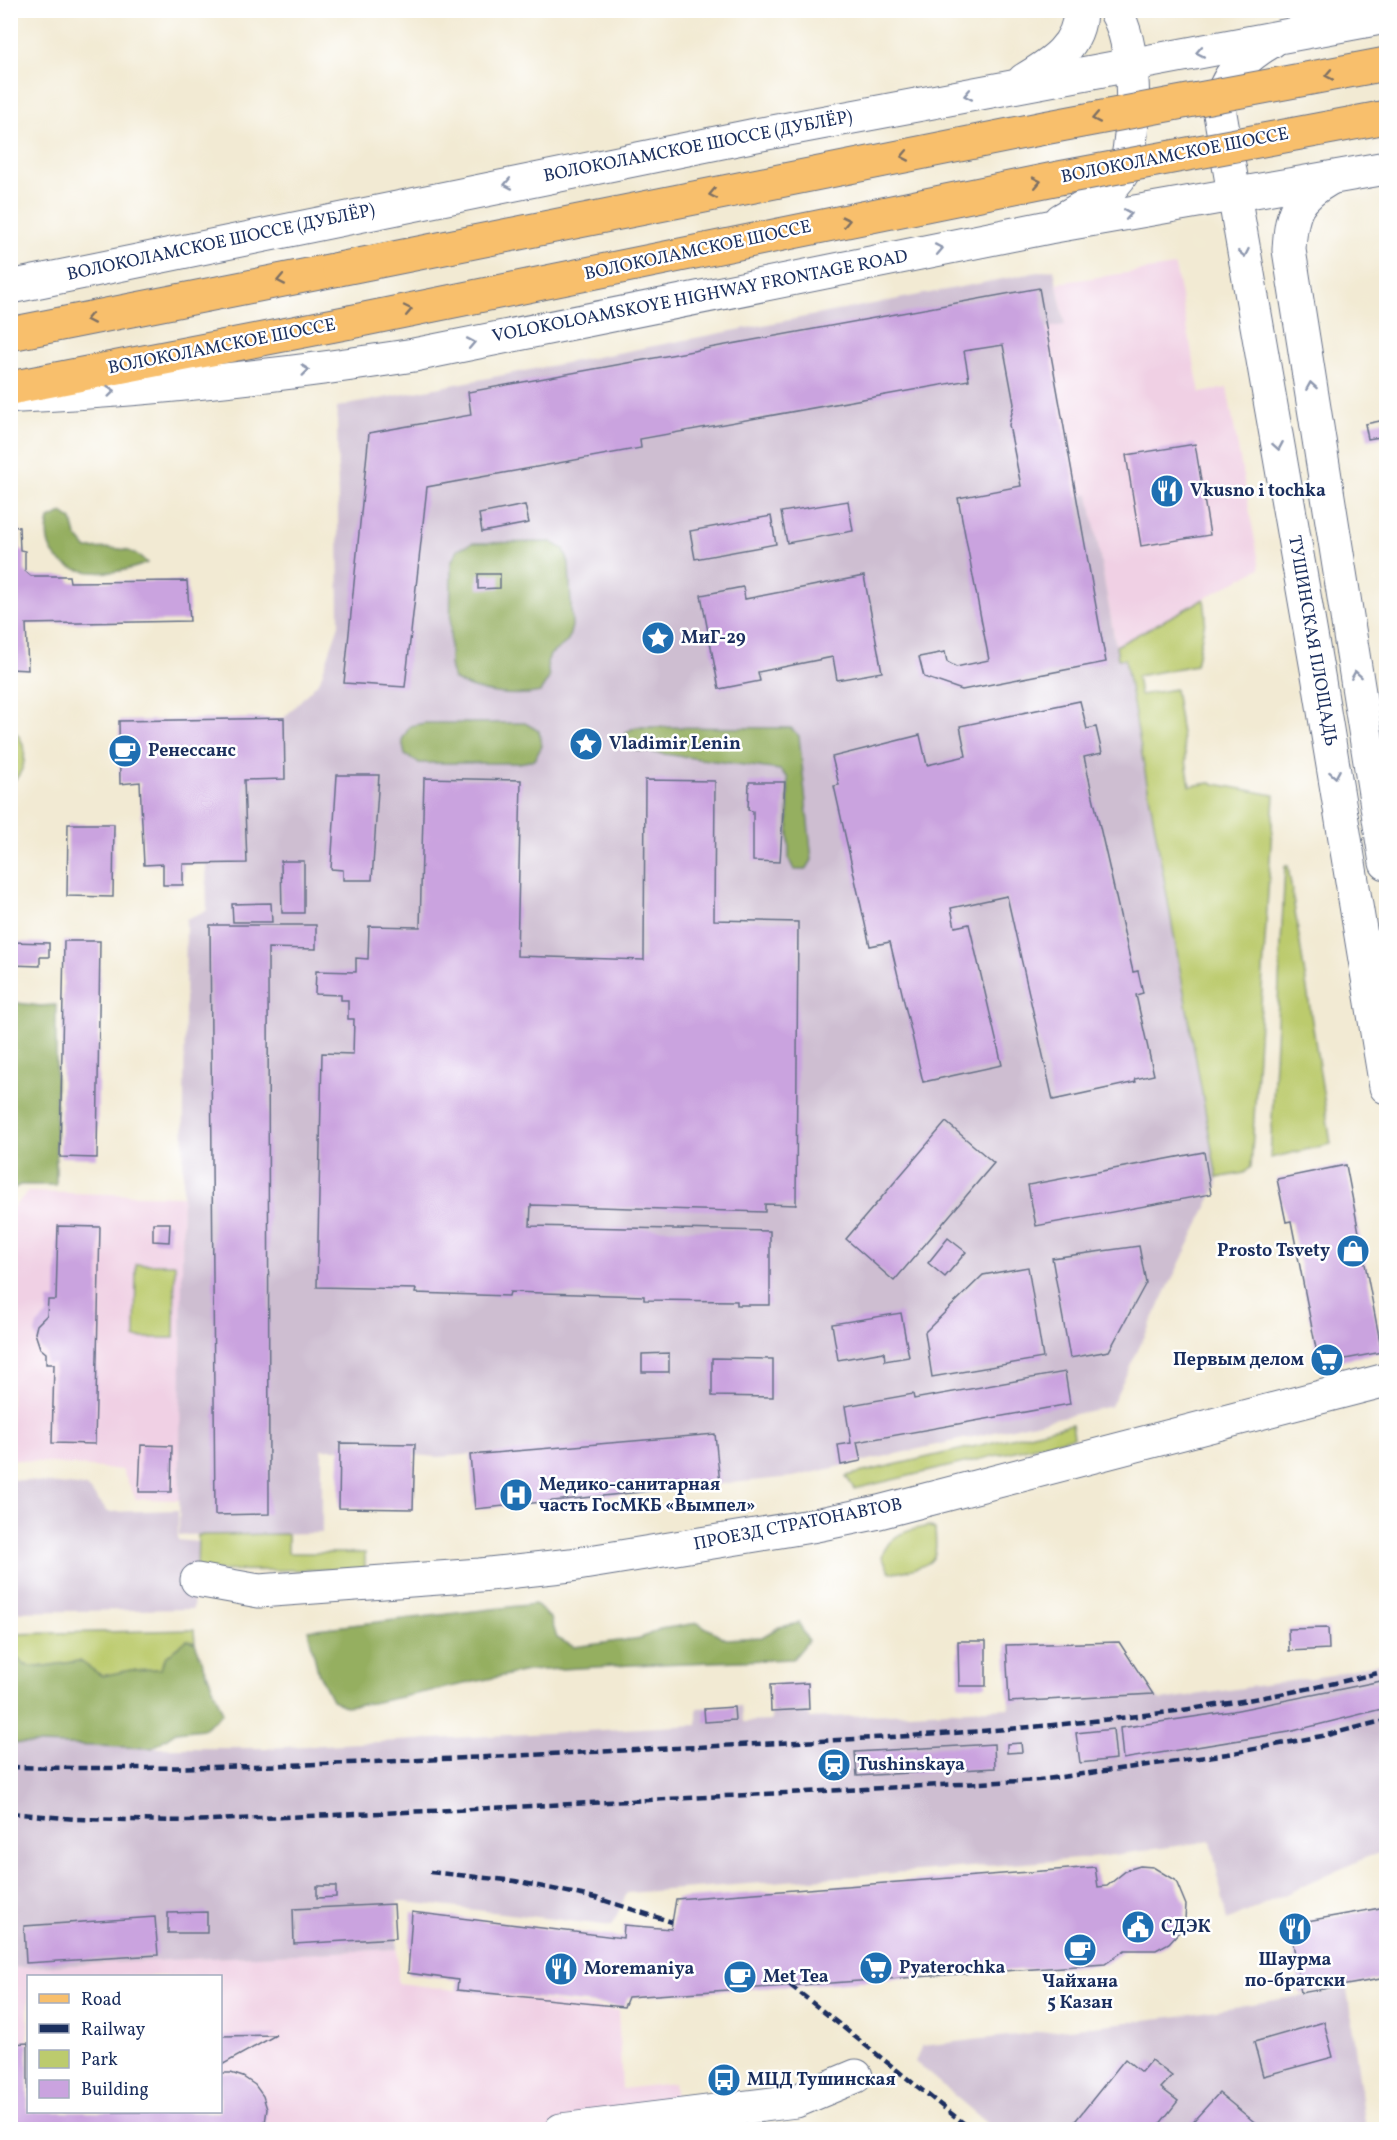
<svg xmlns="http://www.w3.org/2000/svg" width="1397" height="2140" font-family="Vollkorn,serif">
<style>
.built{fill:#f0d0e4;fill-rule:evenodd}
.industrial{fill:#cebed1}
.green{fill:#bccb6d;stroke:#6c7d66;stroke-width:1.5}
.forest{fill:#95af60;stroke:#586f5f;stroke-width:1.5}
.building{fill:#caa3df}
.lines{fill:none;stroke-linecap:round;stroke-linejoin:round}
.minor-casing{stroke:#667087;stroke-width:35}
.major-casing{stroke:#667087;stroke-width:35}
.minor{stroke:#fff;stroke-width:33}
.major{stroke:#f8bf6c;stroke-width:33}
.rail{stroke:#1b2f5e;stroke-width:4.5;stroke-dasharray:9 4.5;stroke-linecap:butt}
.major-bridge-casing{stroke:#667087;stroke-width:35;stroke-linecap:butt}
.major-bridge{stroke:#f8bf6c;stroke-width:33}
.oneway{stroke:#8d97ae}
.oneway2{stroke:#7e7064}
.labels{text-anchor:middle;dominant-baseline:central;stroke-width:5;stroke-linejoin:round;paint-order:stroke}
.street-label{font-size:18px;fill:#1b2f5e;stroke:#fff}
.poi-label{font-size:18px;font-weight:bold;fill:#1b2f5e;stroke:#fff;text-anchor:start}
</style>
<rect width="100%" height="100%" fill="#fff"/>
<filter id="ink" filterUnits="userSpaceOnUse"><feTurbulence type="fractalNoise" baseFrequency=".0167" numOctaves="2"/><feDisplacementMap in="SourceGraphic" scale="12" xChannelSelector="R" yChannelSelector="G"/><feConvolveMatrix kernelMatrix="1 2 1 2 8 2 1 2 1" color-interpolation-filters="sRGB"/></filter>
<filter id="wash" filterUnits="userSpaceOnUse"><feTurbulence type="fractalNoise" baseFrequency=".008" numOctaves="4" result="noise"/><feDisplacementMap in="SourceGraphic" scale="24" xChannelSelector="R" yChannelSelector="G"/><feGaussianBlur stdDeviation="1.35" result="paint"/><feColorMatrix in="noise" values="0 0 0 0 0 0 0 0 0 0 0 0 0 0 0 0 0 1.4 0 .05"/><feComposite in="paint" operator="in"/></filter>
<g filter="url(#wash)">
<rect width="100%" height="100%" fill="#f2ead3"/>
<g class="built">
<polygon points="1175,266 1200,393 1227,388 1260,568 1116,646 1089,495 1077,497 1046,328 1065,324 1057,283"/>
<polygon points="28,1192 183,1196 180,1500 136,1499 122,1470 11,1459 11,1209"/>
<path d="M 397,1949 L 398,1983 L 618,2010 L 622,2089 L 674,2083 L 678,2129 L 11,2129 L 10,1968 ZM 28,1976 L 220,1976 L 220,2112 L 28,2112 Z"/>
</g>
<g class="industrial">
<polygon points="1054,269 1065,325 1046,328 1058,397 1077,496 1089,494 1118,659 1124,658 1218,1184 1111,1406 793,1477 720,1484 715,1435 438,1457 415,1455 415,1444 341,1443 340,1449 322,1449 322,1533 179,1535 186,919 207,910 206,864 183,864 183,885 163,885 163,865 144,865 140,783 120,784 119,721 284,718 320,680 339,625 337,407"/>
<polygon points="10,1479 87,1487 108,1512 178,1510 178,1540 198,1542 193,1609 11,1612"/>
<polygon points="1119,1642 1153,1694 1161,1700 1331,1675 1386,1661 1386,1851 1367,1857 1227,1921 1211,1841 1092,1858 627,1893 612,1926 398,1901 397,1949 11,1968 10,1743 152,1748 267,1748 697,1725 697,1708 741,1706 743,1722 771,1721 771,1711 809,1709 810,1718 1009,1708 1006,1645"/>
<polygon points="1347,1988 1366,2129 994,2129 915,2062 922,2046 1179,2016"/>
</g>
<g class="green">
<polygon points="1204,599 1206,616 1196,665 1137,676 1140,695 1175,689 1190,786 1210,783 1274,795 1251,1167 1244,1173 1217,1178 1125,659 1118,659 1116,646"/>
<path d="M 11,728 C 29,742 29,769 11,783 Z"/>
<polygon points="1285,866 1288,866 1331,1144 1270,1158"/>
<polygon points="136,1264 175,1264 174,1338 135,1338"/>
<polygon points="1072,1424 1074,1437 854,1489 846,1476"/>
<path d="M 929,1526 L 935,1529 C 937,1557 937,1564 908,1570 C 901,1572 896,1574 889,1571 L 882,1557 C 888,1534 908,1530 929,1526 Z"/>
<polygon points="288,1534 288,1553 365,1553 365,1569 197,1571 198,1535"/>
<polygon points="194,1630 195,1643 187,1640 166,1657 160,1669 131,1670 102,1676 79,1661 38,1667 24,1665 11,1651 10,1634"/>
</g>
<g class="forest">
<path d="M 62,513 L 72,520 L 76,536 L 87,549 C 108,548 132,545 147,563 C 109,580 35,579 49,519 Z"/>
<path d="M 551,542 L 564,549 L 569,564 L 572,626 L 568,641 L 550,655 L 547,662 L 549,678 L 540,692 C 515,698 476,693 453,679 L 450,664 L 451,563 L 458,549 L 472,543 Z"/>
<polygon points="425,723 525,723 539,731 542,746 534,760 519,763 419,763 405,755 402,740 410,726"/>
<polygon points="636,727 791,728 799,736 812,860 806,870 794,870 789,859 788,778 780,770 635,750 625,744 626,732"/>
<polygon points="10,1002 40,1006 56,1005 56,1185 20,1185 11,1190"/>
<polygon points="535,1604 551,1619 557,1638 574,1647 641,1638 660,1629 698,1623 726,1639 762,1637 779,1627 799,1623 808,1641 793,1659 631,1665 527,1671 372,1703 345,1706 332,1700 318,1672 308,1630"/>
<polygon points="187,1640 195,1643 223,1713 203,1729 176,1732 152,1748 11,1743 11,1651 24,1665 38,1667 80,1661 102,1676 131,1670 160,1669 166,1657"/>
</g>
<g id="blocks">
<g class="building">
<polygon points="1039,288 1106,662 962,690 924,677 919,657 945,652 947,662 956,667 989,660 958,498 1021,486 1009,425 1014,404 1003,345 964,351 969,380 640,439 641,448 427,487 405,687 344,683 369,433 471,415 468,392"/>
<polygon points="1385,420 1386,436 1368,439 1365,424"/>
<polygon points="1195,444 1210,535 1141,546 1126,455"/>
<polygon points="848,501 853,531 787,543 781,512"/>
<polygon points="525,505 529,523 482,532 479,514"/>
<polygon points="771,516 776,544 695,559 690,531"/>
<polygon points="10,526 19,527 20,550 25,551 25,571 31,576 69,576 70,582 187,581 190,621 26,624 28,670 10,669"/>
<polygon points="478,574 500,574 500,588 478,589"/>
<polygon points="864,576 882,672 837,680 833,657 758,672 760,681 719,689 701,595 743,587 745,599"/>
<polygon points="1080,701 1087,729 1096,727 1102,753 1084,757 1133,972 1138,971 1143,993 1136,995 1154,1075 1135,1079 1136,1082 1053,1100 1007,896 951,908 955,927 969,924 1002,1065 923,1082 890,942 870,946 834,786 839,785 832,757 920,735 927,765 966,756 960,726"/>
<polygon points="284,718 285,779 244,780 247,863 183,864 183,885 163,885 163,864 144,865 140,782 120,784 119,721"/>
<polygon points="337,775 379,775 372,880 343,880 343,870 331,869"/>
<polygon points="424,778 521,780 517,956 644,960 645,780 715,781 714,920 798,922 796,1205 765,1204 765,1212 531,1205 530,1226 770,1231 770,1305 737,1305 737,1301 644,1300 644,1296 510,1292 509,1296 415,1293 416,1289 317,1287 322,1053 353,1054 354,1019 348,1019 348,1000 341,1000 341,995 315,994 316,971 356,972 356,958 368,959 369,926 420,927"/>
<polygon points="749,782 785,782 780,862 753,861 753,811 748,810"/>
<polygon points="68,824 114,824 113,897 67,896"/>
<polygon points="281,861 304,861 304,913 282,913"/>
<polygon points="271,903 272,922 233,922 232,904"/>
<polygon points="210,925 316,925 316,949 268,948 269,1514 215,1515"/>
<polygon points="64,941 100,941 97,1158 60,1157"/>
<polygon points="10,942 49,943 49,957 40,957 40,966 10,965"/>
<polygon points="946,1122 994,1163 894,1281 846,1239"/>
<polygon points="1204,1152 1211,1194 1036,1226 1028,1185"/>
<polygon points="1346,1165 1382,1352 1319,1364 1291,1221 1286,1222 1277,1179"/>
<polygon points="153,1223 170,1223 169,1242 153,1241"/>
<polygon points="58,1226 100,1227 95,1444 52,1443 54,1364 46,1364 46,1353 40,1348 35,1333 37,1325 47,1315 48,1300 56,1300"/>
<polygon points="948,1238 966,1252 945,1277 928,1263"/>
<polygon points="1139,1246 1146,1283 1109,1351 1070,1358 1052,1258"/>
<polygon points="1028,1267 1043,1358 932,1377 925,1332 983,1275"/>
<polygon points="901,1313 909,1357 885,1361 884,1352 838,1360 832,1324"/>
<polygon points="669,1353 669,1372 642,1372 642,1354"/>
<polygon points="712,1358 773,1359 773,1397 712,1396"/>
<polygon points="1065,1372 1070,1404 857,1442 861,1461 841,1465 838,1445 851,1443 845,1406 913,1394 914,1399"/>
<polygon points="715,1434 720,1484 475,1509 470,1455"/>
<polygon points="340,1443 415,1444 413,1509 339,1508"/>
<polygon points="141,1445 172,1446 171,1492 139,1492"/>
<polygon points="1328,1628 1329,1649 1289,1651 1288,1629"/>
<polygon points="958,1641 986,1641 986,1686 959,1686"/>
<polygon points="1119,1642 1153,1694 1009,1702 1006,1645"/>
<polygon points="1386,1680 1386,1708 1289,1732 1123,1759 1120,1728 1233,1711"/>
<polygon points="808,1683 809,1709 771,1711 770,1685"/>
<polygon points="734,1707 735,1720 705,1722 704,1709"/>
<polygon points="1113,1729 1116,1759 1080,1763 1076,1733"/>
<polygon points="1021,1743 1022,1752 1007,1753 1007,1744"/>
<polygon points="994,1744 995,1768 857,1776 855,1752"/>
<polygon points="1140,1866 1153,1867 1176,1881 1186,1905 1185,1919 1179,1932 1169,1943 1156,1950 1125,1950 1105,1964 628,1997 624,2007 457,1990 458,1980 408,1973 412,1912 623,1938 624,1925 671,1929 676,1899 1095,1867 1098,1887 1107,1886 1127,1870"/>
<polygon points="317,1886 336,1886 336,1897 317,1898"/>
<polygon points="394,1904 396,1938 294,1944 293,1909"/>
<polygon points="1386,1907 1386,1978 1301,1993 1290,1924"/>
<polygon points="207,1912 207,1933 168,1933 168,1913"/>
<polygon points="155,1917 158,1955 26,1963 24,1926"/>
<polygon points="1324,2022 1333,2057 1263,2076 1254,2042"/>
<polygon points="276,2035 220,2066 220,2036"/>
<polygon points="28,2043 28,2112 220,2112 220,2073 231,2073 243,2077 255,2085 263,2096 267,2109 264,2130 10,2130 10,2044"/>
<polygon points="1125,2059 1141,2072 1151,2060 1172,2076 1161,2088 1178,2101 1155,2130 1068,2130"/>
<polygon points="1219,2093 1264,2130 1185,2130"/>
</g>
</g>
</g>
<g filter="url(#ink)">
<use href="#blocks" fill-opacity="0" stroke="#667087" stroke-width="1.5"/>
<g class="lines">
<g class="minor-casing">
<g id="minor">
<path d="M 1272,41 C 1244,57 1225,75 1219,108 L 1318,675 L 1386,1087"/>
<path d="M 1024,80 C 1051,64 1080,46 1080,10"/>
<path d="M 1329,179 C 1296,198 1291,212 1289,250 L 1386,863"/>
<path d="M 1061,220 C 1086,205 1117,192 1127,163 C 1135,121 1137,47 1115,10"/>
<polyline points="10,287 756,135 1386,17"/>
<path d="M 20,396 C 151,390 284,375 414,355 L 1049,227 L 1386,168"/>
<polyline points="197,1580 259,1591 480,1575 571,1565 811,1526 879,1512 1386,1380"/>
<polyline points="561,2130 796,2101 856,2076"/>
</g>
</g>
<g class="major-casing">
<g id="major">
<polyline points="10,334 339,269"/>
<polyline points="10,388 350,322"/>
</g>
</g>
<use href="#minor" class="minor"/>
<use href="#major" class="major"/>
<g class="rail">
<path d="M 10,1767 C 233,1772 455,1758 677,1748 C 913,1736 1156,1729 1386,1671"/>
<polyline points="10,1813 76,1819 188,1821 453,1810 1039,1780 1228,1754 1327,1735 1386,1720"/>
<polyline points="430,1872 515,1881 596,1898 672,1922"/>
<polyline points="790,1985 972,2130"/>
</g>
<g class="major-bridge-casing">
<g id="major-bridge">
<polyline points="339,269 1044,128 1386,64"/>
<polyline points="350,322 1059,178 1386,117"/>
</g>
</g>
<use href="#major-bridge" class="major-bridge"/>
</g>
<defs><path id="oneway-chevron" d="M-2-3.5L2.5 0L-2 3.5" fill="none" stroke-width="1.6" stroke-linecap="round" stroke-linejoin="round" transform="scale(1.5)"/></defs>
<g class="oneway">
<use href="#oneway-chevron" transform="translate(1200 52) rotate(169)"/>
<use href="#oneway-chevron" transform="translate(968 95) rotate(169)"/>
<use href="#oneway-chevron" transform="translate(508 184) rotate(169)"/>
<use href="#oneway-chevron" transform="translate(1128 214) rotate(-10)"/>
<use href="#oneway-chevron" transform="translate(939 249) rotate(-11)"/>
<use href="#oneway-chevron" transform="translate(1244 253) rotate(79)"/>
<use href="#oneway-chevron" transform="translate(471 343) rotate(-11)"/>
<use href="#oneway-chevron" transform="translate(305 370) rotate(-7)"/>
<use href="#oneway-chevron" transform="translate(1311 386) rotate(-99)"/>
<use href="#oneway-chevron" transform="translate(111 391) rotate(-6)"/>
<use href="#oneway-chevron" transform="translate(1278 446) rotate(80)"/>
<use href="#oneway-chevron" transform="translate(1356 675) rotate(-99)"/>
<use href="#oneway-chevron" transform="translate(1335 774) rotate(80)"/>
</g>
<g class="oneway2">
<use href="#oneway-chevron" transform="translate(1329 75) rotate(169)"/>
<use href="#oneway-chevron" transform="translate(1096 118) rotate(169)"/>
<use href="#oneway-chevron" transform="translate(905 156) rotate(169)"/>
<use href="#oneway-chevron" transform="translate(1037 182) rotate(-12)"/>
<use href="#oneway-chevron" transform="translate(713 194) rotate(169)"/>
<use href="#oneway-chevron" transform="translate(846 221) rotate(-12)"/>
<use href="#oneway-chevron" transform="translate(281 280) rotate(169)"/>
<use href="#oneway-chevron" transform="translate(408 310) rotate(-12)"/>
<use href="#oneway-chevron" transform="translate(90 319) rotate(169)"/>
</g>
</g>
<defs>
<g id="restaurant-disc" transform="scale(1.725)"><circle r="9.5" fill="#1f6fb2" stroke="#fff"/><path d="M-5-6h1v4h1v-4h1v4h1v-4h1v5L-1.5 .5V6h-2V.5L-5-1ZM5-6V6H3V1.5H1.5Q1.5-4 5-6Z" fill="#fff"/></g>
<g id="sight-disc" transform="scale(1.725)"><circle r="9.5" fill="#1f6fb2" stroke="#fff"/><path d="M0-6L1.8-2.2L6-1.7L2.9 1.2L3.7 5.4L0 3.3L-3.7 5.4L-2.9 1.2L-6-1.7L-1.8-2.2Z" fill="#fff"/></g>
<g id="cafe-disc" transform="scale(1.725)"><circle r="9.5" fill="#1f6fb2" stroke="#fff"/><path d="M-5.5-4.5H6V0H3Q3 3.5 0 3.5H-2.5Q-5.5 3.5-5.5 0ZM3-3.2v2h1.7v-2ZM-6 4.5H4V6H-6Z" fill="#fff"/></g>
<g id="shop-disc" transform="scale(1.725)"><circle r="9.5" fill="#1f6fb2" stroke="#fff"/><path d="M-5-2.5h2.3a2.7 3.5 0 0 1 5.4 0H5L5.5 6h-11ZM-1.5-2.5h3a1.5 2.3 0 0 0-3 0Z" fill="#fff"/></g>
<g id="supermarket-disc" transform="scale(1.725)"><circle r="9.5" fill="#1f6fb2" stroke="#fff"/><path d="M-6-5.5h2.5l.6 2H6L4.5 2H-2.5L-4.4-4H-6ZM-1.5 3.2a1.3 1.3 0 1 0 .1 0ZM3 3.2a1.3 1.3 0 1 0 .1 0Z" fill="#fff"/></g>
<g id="hospital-disc" transform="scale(1.725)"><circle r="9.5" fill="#1f6fb2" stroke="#fff"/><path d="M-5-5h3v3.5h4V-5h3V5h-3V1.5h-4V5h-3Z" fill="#fff"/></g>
<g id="station-disc" transform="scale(1.725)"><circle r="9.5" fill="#1f6fb2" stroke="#fff"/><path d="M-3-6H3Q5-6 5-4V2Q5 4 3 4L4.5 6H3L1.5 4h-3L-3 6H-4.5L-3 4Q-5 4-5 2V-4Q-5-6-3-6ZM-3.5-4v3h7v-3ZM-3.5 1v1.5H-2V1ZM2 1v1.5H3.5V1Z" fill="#fff"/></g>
<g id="civic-disc" transform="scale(1.725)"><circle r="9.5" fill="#1f6fb2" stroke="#fff"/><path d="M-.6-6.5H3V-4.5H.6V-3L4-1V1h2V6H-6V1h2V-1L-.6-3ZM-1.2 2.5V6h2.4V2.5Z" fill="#fff"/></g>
<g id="bus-disc" transform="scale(1.725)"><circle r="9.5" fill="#1f6fb2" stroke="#fff"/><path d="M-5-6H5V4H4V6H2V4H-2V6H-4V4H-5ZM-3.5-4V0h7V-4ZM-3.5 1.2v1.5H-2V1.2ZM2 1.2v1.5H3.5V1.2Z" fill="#fff"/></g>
</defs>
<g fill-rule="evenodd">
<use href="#restaurant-disc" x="1167" y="491"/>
<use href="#sight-disc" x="658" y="638"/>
<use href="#sight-disc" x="586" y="744"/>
<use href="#cafe-disc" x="125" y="751"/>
<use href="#shop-disc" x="1353" y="1251"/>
<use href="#supermarket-disc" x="1327" y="1360"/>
<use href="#hospital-disc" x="516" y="1495"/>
<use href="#station-disc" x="834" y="1765"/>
<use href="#civic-disc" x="1138" y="1927"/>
<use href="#restaurant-disc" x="1295" y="1929"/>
<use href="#cafe-disc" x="1080" y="1950"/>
<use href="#supermarket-disc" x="876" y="1968"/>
<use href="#restaurant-disc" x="561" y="1969"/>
<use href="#cafe-disc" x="740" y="1977"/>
<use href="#bus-disc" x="724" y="2080"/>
</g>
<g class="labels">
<g class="street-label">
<text transform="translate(698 147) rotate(-11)">ВОЛОКОЛАМСКОЕ ШОССЕ (ДУБЛЁР)</text>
<text transform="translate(1175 156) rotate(-11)">ВОЛОКОЛАМСКОЕ ШОССЕ</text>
<text transform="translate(221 243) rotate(-12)">ВОЛОКОЛАМСКОЕ ШОССЕ (ДУБЛЁР)</text>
<text transform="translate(698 251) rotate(-12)">ВОЛОКОЛАМСКОЕ ШОССЕ</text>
<text transform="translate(700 297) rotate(-11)">VOLOKOLOAMSKOYE HIGHWAY FRONTAGE ROAD</text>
<text transform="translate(222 347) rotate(-11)">ВОЛОКОЛАМСКОЕ ШОССЕ</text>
<text transform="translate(1312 641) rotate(80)">ТУШИНСКАЯ ПЛОЩАДЬ</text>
<text transform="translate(798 1525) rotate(-11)">ПРОЕЗД СТРАТОНАВТОВ</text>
</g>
<g class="poi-label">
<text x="1190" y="491">Vkusno i tochka</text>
<text x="681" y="638">МиГ-29</text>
<text x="609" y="744">Vladimir Lenin</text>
<text x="148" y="751">Ренессанс</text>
<text x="1330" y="1251" text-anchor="end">Prosto Tsvety</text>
<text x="1304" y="1360" text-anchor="end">Первым делом</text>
<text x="539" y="1485">Медико-санитарная<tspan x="539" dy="21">часть ГосМКБ «Вымпел»</tspan></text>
<text x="857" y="1765">Tushinskaya</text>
<text x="1161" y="1927">СДЭК</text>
<text x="1295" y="1960" text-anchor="middle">Шаурма<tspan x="1295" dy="21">по-братски</tspan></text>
<text x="899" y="1968">Pyaterochka</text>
<text x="584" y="1969">Moremaniya</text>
<text x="763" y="1977">Met Tea</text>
<text x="1080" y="1982" text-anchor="middle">Чайхана<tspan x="1080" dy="21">5 Казан</tspan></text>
<text x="747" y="2080">МЦД Тушинская</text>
</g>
</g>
<rect width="1397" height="2140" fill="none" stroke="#fff" stroke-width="36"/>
<rect x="27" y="1975" width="195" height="138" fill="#ffffff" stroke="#a4acbf" stroke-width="1.5"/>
<rect x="39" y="1994" width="30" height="9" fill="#f8bf6c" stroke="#a4acbf" stroke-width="1.5"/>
<text x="81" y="2005" font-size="18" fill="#1b2f5e">Road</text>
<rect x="39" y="2024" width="30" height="9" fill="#1b2f5e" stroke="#a4acbf" stroke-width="1.5"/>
<text x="81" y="2035" font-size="18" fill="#1b2f5e">Railway</text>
<rect x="39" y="2050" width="30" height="18" fill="#bccb6d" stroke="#a4acbf" stroke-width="1.5"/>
<text x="81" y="2065" font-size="18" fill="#1b2f5e">Park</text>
<rect x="39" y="2080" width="30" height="18" fill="#caa3df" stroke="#a4acbf" stroke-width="1.5"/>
<text x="81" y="2095" font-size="18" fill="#1b2f5e">Building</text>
</svg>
